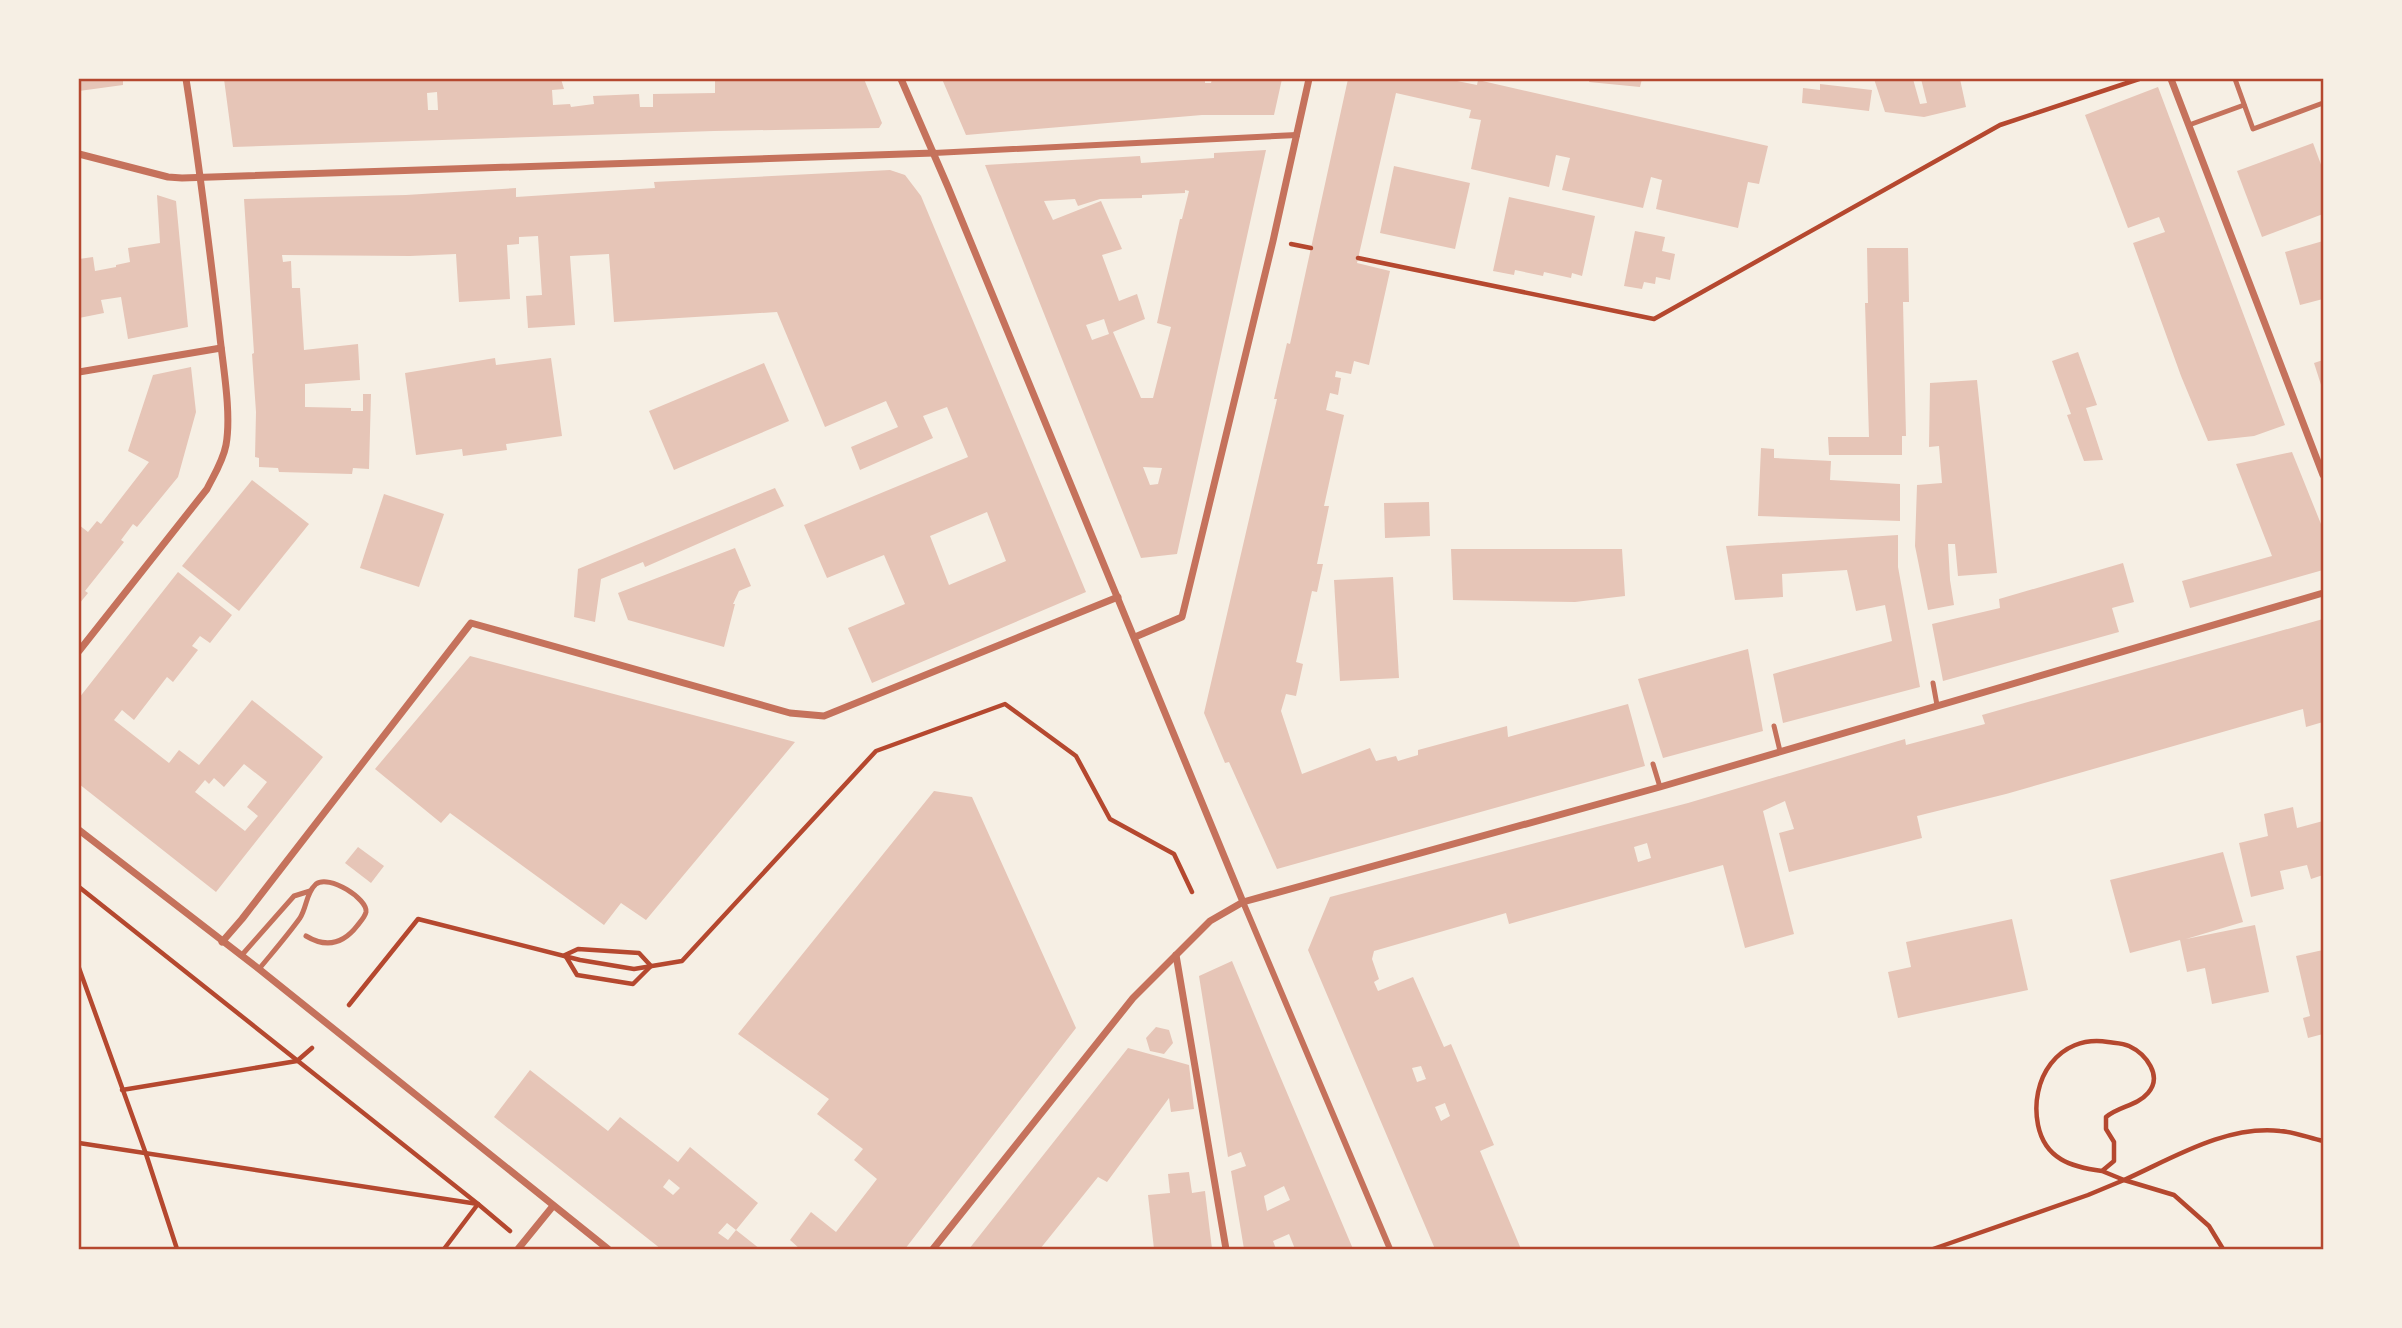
<svg xmlns="http://www.w3.org/2000/svg" width="2402" height="1328" font-family="'Source Sans 3',sans-serif">
<style>
.building{fill:#e6c5b7;fill-rule:evenodd}
.lines{fill:none;stroke-linecap:round;stroke-linejoin:round}
.path{stroke:#b5482f;stroke-width:4.5}
.service{stroke:#c5725c;stroke-width:5}
.pedestrian{stroke:#c5725c;stroke-width:6}
.minor{stroke:#c5725c;stroke-width:7}
.neatline{fill:none;stroke:#b5482f;stroke-width:2.5}
</style>
<rect width="100%" height="100%" fill="#f6efe4"/>
<g class="building">
<polygon points="79,79 123,79 123,85 79,91"/>
<path d="M 224,79 L 561,79 L 564,89 L 552,90 L 553,105 L 570,104 L 571,107 L 594,104 L 593,96 L 639,94 L 640,107 L 653,107 L 653,94 L 715,93 L 715,79 L 864,79 L 882,123 L 879,128 L 714,131 L 233,147 ZM 437,92 L 438,110 L 428,110 L 427,93 Z"/>
<polygon points="942,79 1205,79 1205,83 1211,83 1212,79 1282,79 1274,115 1202,115 966,135"/>
<polygon points="1348,79 1447,79 1477,85 1478,80 1768,146 1759,184 1748,182 1738,228 1656,209 1662,180 1651,177 1643,208 1562,190 1570,158 1556,155 1549,187 1471,169 1481,120 1469,118 1471,110 1396,93 1357,263 1390,271 1369,365 1354,361 1351,374 1336,371 1335,377 1341,378 1338,395 1330,393 1326,410 1344,415 1324,506 1329,506 1317,564 1323,564 1317,592 1312,591 1303,632 1296,662 1303,664 1296,696 1286,694 1281,711 1302,774 1370,748 1376,761 1396,756 1398,761 1418,755 1418,750 1507,726 1508,737 1628,704 1645,766 1277,869 1229,762 1225,763 1204,713 1277,399 1274,399 1287,343 1290,344"/>
<polygon points="1590,79 1642,79 1640,87 1589,82"/>
<polygon points="1874,79 1913,79 1920,104 1927,103 1921,79 1960,79 1966,107 1924,117 1885,112"/>
<polygon points="1820,84 1872,90 1869,111 1802,103 1803,88 1820,90"/>
<polygon points="2158,87 2285,425 2254,436 2208,441 2181,376 2133,243 2165,232 2159,217 2128,228 2085,115"/>
<polygon points="2313,143 2323,170 2323,214 2262,237 2237,171"/>
<path d="M 1266,150 L 1177,554 L 1141,558 L 985,165 L 1140,156 L 1141,163 L 1214,158 L 1214,153 ZM 1185,190 L 1189,191 L 1182,219 L 1180,219 L 1157,323 L 1171,327 L 1153,398 L 1141,398 L 1113,332 L 1145,319 L 1137,294 L 1119,301 L 1102,255 L 1122,249 L 1101,201 L 1053,220 L 1044,201 L 1075,199 L 1078,206 L 1100,199 L 1142,198 L 1142,195 L 1185,193 ZM 1104,319 L 1109,334 L 1092,340 L 1086,325 ZM 1143,467 L 1162,468 L 1158,484 L 1150,485 Z"/>
<polygon points="1394,166 1470,183 1455,249 1380,233"/>
<path d="M 890,170 L 905,175 L 921,196 L 1086,592 L 872,683 L 848,628 L 905,604 L 884,555 L 827,578 L 804,525 L 968,457 L 947,407 L 923,416 L 933,438 L 860,470 L 851,447 L 898,427 L 886,401 L 825,427 L 777,312 L 614,322 L 609,254 L 570,256 L 575,325 L 528,328 L 526,296 L 542,295 L 538,236 L 519,237 L 519,244 L 507,245 L 510,299 L 459,302 L 456,254 L 410,256 L 282,255 L 283,262 L 291,261 L 292,288 L 300,288 L 304,350 L 358,344 L 360,380 L 305,384 L 305,407 L 351,408 L 351,411 L 363,411 L 363,394 L 371,394 L 369,469 L 353,468 L 352,474 L 279,472 L 278,468 L 259,467 L 259,458 L 255,457 L 256,412 L 252,354 L 254,353 L 244,199 L 406,195 L 516,188 L 516,197 L 655,188 L 654,182 ZM 987,512 L 1006,561 L 949,585 L 930,536 Z"/>
<polygon points="157,195 176,201 188,327 128,339 121,297 101,300 104,313 79,318 79,259 93,257 95,271 116,267 116,265 130,262 128,248 160,243"/>
<polygon points="1509,197 1595,216 1582,276 1572,273 1571,278 1544,272 1543,276 1515,270 1514,275 1493,271"/>
<polygon points="1635,231 1665,237 1662,251 1675,254 1670,280 1656,277 1655,284 1644,282 1642,289 1624,286"/>
<polygon points="2323,241 2323,299 2300,305 2285,252"/>
<polygon points="1867,248 1908,248 1909,302 1903,302 1906,436 1902,436 1902,455 1829,455 1828,437 1869,437 1865,303 1868,303"/>
<polygon points="2078,352 2097,405 2086,408 2103,460 2084,461 2067,415 2071,414 2052,361"/>
<polygon points="495,358 496,365 551,358 562,436 506,444 507,450 463,456 462,449 416,455 405,373"/>
<polygon points="2323,360 2323,391 2314,363"/>
<polygon points="764,363 789,421 674,470 649,411"/>
<polygon points="191,367 196,412 178,477 137,527 133,524 121,540 124,542 85,591 88,593 79,604 79,525 88,532 97,521 101,524 149,462 128,451 153,375"/>
<polygon points="1977,380 1997,573 1958,576 1955,544 1948,544 1950,580 1954,605 1928,610 1915,546 1917,485 1942,483 1939,446 1929,447 1930,383"/>
<polygon points="1761,448 1774,449 1774,458 1831,461 1830,480 1900,484 1900,521 1758,516"/>
<polygon points="2292,452 2323,529 2323,570 2190,608 2182,581 2272,556 2236,464"/>
<polygon points="252,480 309,524 239,611 182,566"/>
<polygon points="775,488 784,506 645,567 643,562 601,579 595,622 574,617 578,569"/>
<polygon points="384,494 444,514 419,587 360,568"/>
<polygon points="1429,502 1430,536 1385,538 1384,503"/>
<polygon points="1898,535 1898,567 1920,687 1783,723 1773,674 1892,641 1885,605 1856,611 1847,570 1782,574 1783,597 1735,600 1726,546"/>
<polygon points="735,548 751,586 739,591 733,604 735,604 724,647 628,620 618,593"/>
<polygon points="1451,549 1622,549 1625,596 1575,602 1453,600"/>
<polygon points="2123,563 2134,602 2112,608 2119,632 1943,681 1932,624 2000,608 1999,599"/>
<path d="M 178,572 L 232,615 L 210,643 L 200,636 L 192,646 L 198,650 L 173,682 L 167,677 L 134,720 L 122,710 L 114,720 L 169,763 L 179,750 L 199,765 L 252,700 L 323,757 L 216,892 L 79,784 L 79,698 ZM 244,764 L 267,782 L 247,807 L 258,816 L 245,831 L 195,792 L 205,780 L 209,784 L 214,778 L 224,787 Z"/>
<polygon points="1393,577 1399,678 1340,681 1334,580"/>
<path d="M 2323,619 L 2323,722 L 2306,727 L 2303,709 L 2006,794 L 1917,816 L 1922,838 L 1789,872 L 1779,833 L 1794,829 L 1785,801 L 1763,811 L 1794,934 L 1745,948 L 1723,865 L 1509,924 L 1506,913 L 1374,951 L 1372,959 L 1379,979 L 1374,982 L 1378,991 L 1413,977 L 1444,1047 L 1451,1044 L 1494,1145 L 1480,1151 L 1521,1249 L 1435,1249 L 1308,950 L 1330,897 L 1688,803 L 1905,739 L 1906,745 L 1985,724 L 1982,715 ZM 1647,843 L 1651,858 L 1638,862 L 1634,847 ZM 1421,1066 L 1426,1079 L 1417,1082 L 1412,1068 ZM 1445,1103 L 1450,1116 L 1441,1121 L 1435,1107 Z"/>
<polygon points="1748,649 1763,731 1663,758 1638,679"/>
<polygon points="470,656 795,742 646,920 621,903 604,925 450,813 441,823 375,769"/>
<polygon points="934,791 972,797 1076,1028 905,1249 800,1249 790,1240 811,1212 836,1232 877,1179 854,1160 863,1149 817,1114 829,1099 738,1034"/>
<polygon points="2293,807 2297,828 2323,821 2323,875 2311,879 2307,865 2280,871 2284,889 2251,897 2239,843 2268,836 2264,814"/>
<polygon points="358,847 384,866 371,883 345,863"/>
<polygon points="2223,852 2243,922 2186,939 2255,925 2269,992 2212,1004 2205,968 2187,972 2180,940 2130,953 2110,880"/>
<polygon points="2012,919 2028,990 1898,1018 1888,972 1911,967 1906,942"/>
<polygon points="2323,950 2323,1034 2308,1038 2303,1018 2310,1016 2296,956"/>
<path d="M 1232,961 L 1274,1062 L 1353,1249 L 1295,1249 L 1289,1234 L 1273,1241 L 1276,1249 L 1244,1249 L 1231,1171 L 1246,1166 L 1241,1152 L 1228,1157 L 1199,976 ZM 1284,1186 L 1290,1200 L 1267,1211 L 1264,1196 Z"/>
<polygon points="1156,1027 1169,1030 1173,1043 1164,1054 1150,1051 1146,1038"/>
<polygon points="1128,1048 1189,1065 1194,1109 1171,1112 1169,1098 1107,1182 1098,1177 1040,1249 969,1249"/>
<path d="M 530,1070 L 608,1131 L 620,1117 L 678,1162 L 690,1147 L 758,1203 L 736,1230 L 727,1223 L 718,1233 L 728,1240 L 736,1230 L 760,1249 L 661,1249 L 494,1117 ZM 669,1179 L 680,1188 L 673,1195 L 663,1187 Z"/>
<polygon points="1189,1172 1192,1193 1205,1191 1212,1249 1154,1249 1148,1195 1170,1193 1168,1174"/>
</g>
<g class="lines">
<g class="path">
<polyline points="1291,244 1311,248"/>
<polyline points="1358,258 1654,319 2000,125 2139,79"/>
<polyline points="79,887 478,1204 444,1249"/>
<polygon points="578,949 639,953 651,966 633,984 577,975 565,955"/>
<polyline points="79,968 146,1154 177,1249"/>
<polyline points="349,1005 418,919 580,960 634,969 682,961 876,751 1005,704 1076,756 1110,819 1174,854 1192,892"/>
<polyline points="122,1090 297,1061 312,1048"/>
<polyline points="79,1143 478,1204 510,1231"/>
<path d="M 2102,1171 C 2071,1167 2045,1159 2038,1125 C 2029,1080 2058,1034 2108,1042 C 2114,1043 2123,1043 2129,1046 C 2146,1054 2163,1076 2148,1093 C 2137,1106 2119,1106 2106,1117 L 2106,1129 L 2114,1142 L 2114,1161 L 2102,1171 L 2124,1180 C 2173,1158 2226,1125 2280,1131 C 2295,1132 2309,1138 2323,1141"/>
<polyline points="1933,1249 2088,1195 2124,1180 2174,1195 2209,1226 2223,1249"/>
</g>
<g class="service">
<polyline points="2235,79 2253,129 2323,103"/>
<polyline points="2189,125 2244,105"/>
<polyline points="1933,683 1937,705"/>
<polyline points="1774,726 1780,751"/>
<polyline points="1653,764 1660,787"/>
<polyline points="241,956 294,896 310,891"/>
<path d="M 259,969 C 273,952 287,936 300,918 C 307,907 306,893 316,884 C 329,874 368,899 366,912 C 365,917 360,922 357,926 C 343,944 326,948 306,936"/>
</g>
<g class="pedestrian">
<polyline points="934,153 1297,135"/>
<polyline points="1243,902 1390,1249"/>
</g>
<g class="minor">
<polyline points="901,79 948,187 1243,902"/>
<polyline points="2171,79 2323,475"/>
<polyline points="79,154 168,177 182,178 934,153"/>
<polyline points="79,372 221,348"/>
<polyline points="1135,637 1182,617 1273,241 1309,79"/>
<path d="M 79,651 L 207,489 C 214,475 223,461 226,445 C 232,412 222,361 219,328 C 209,244 199,162 186,79"/>
<polyline points="79,830 259,969 608,1249"/>
<polyline points="222,942 242,919 471,623 790,713 824,716 1118,597"/>
<polyline points="1176,955 1226,1249"/>
<polyline points="518,1249 553,1206"/>
<polyline points="933,1249 1133,998 1210,921 1243,902 1660,787 2323,593"/>
</g>
</g>
<rect width="2402" height="1328" fill="none" stroke="#f6efe4" stroke-width="161"/>
<rect x="80" y="80" width="2242" height="1168" class="neatline"/>
</svg>
